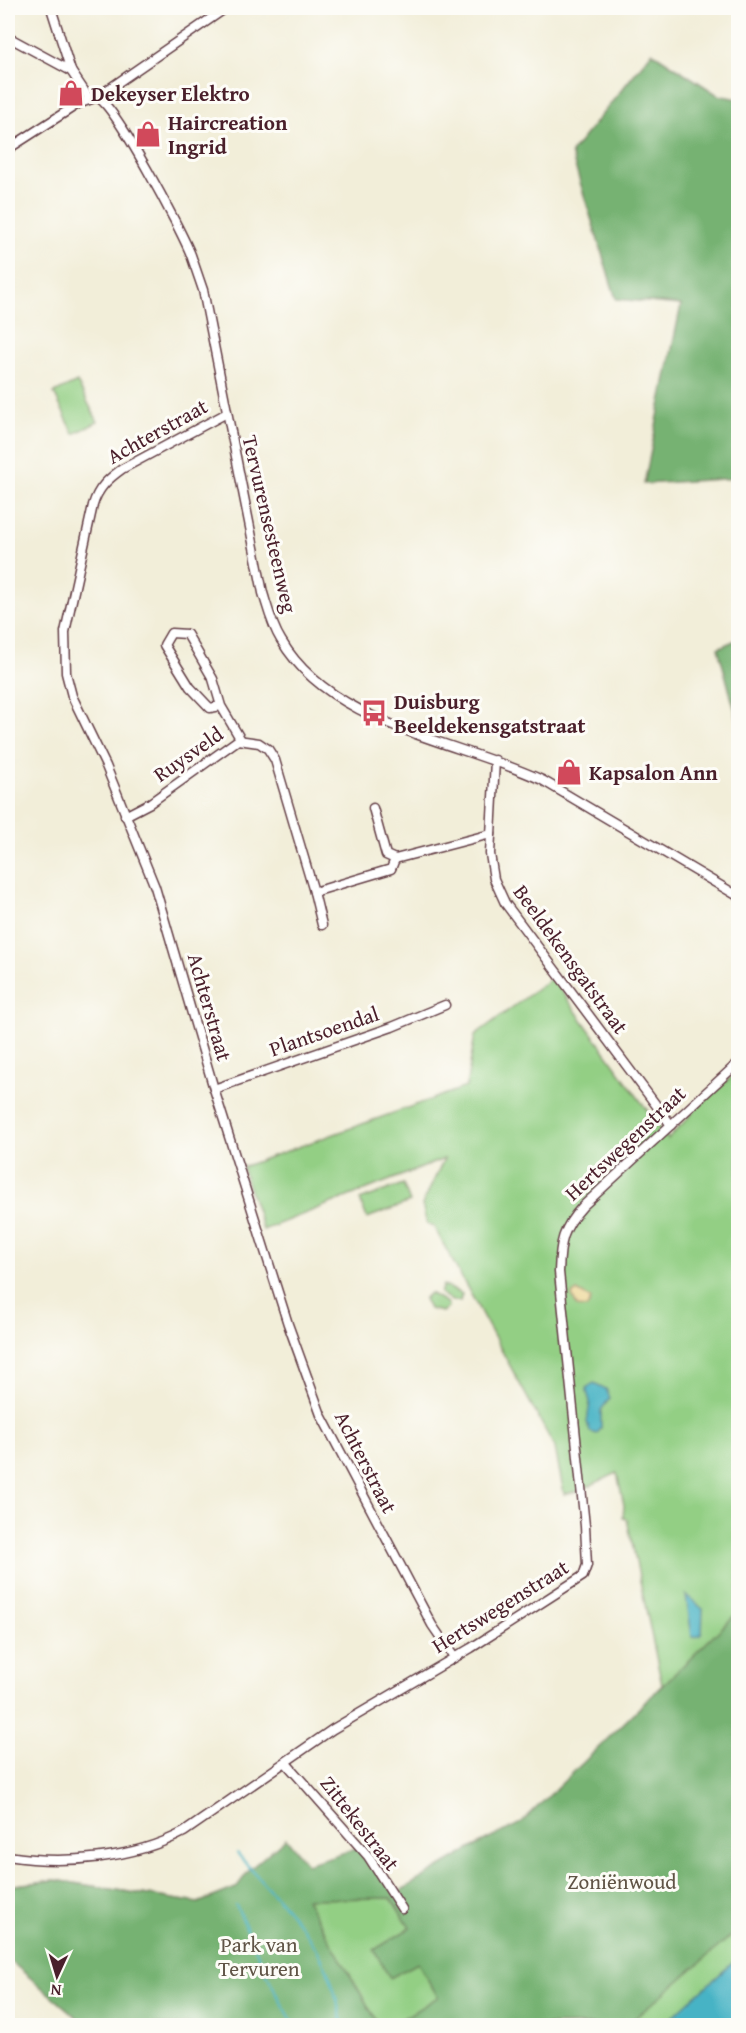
<svg xmlns="http://www.w3.org/2000/svg" width="746" height="2033" font-family="'Gentium Book Plus',serif">
<style>
.green{fill:#93cf84;stroke:#6e7758;stroke-width:1.5}
.forest{fill:#76b272;stroke:#60684e;stroke-width:1.5}
.sand{fill:#eeda9e;stroke:#9c7c64;stroke-width:1.5}
.water{fill:#47b3c5;stroke:#486978;stroke-width:1.5}
.lines{fill:none;stroke-linecap:round;stroke-linejoin:round}
.stream{stroke:#47b3c5;stroke-width:2}
.minor-casing{stroke:#633e45;stroke-width:11}
.minor{stroke:#fff;stroke-width:8}
.labels{text-anchor:middle;dominant-baseline:central;stroke-width:6;stroke-linejoin:round;paint-order:stroke}
.poi-label{font-size:21px;font-weight:bold;fill:#4a1f2b;stroke:#fdfcf7;text-anchor:start}
.street-label{font-size:21px;fill:#4a1f2b;stroke:#fdfcf7}
.park-label{font-size:21px;fill:#605446;stroke:#fdfcf7}
</style>
<rect width="100%" height="100%" fill="#fdfcf7"/>
<filter id="ink" filterUnits="userSpaceOnUse"><feTurbulence type="fractalNoise" baseFrequency=".0167" numOctaves="2"/><feDisplacementMap in="SourceGraphic" scale="12" xChannelSelector="R" yChannelSelector="G"/><feConvolveMatrix kernelMatrix="1 2 1 2 8 2 1 2 1" color-interpolation-filters="sRGB"/></filter>
<filter id="wash" filterUnits="userSpaceOnUse"><feTurbulence type="fractalNoise" baseFrequency=".008" numOctaves="4" result="noise"/><feDisplacementMap in="SourceGraphic" scale="24" xChannelSelector="R" yChannelSelector="G"/><feGaussianBlur stdDeviation="1.35" result="paint"/><feColorMatrix in="noise" values="0 0 0 0 0 0 0 0 0 0 0 0 0 0 0 0 0 1.4 0 .05"/><feComposite in="paint" operator="in"/></filter>
<g filter="url(#wash)">
<rect width="100%" height="100%" fill="#f2eed9"/>
<g class="green">
<polygon points="77,382 98,422 74,434 54,393"/>
<polygon points="552,978 668,1139 698,1107 738,1071 738,2025 86,2025 8,1959 8,1886 55,1880 198,1903 236,1888 392,1898 520,1828 662,1685 627,1519 623,1518 624,1505 617,1473 578,1491 564,1494 555,1448 434,1227 427,1224 422,1205 444,1159 263,1230 242,1167 466,1087 475,1035"/>
<polygon points="403,1184 410,1202 367,1218 360,1200"/>
<polygon points="443,1285 462,1294 460,1301 452,1301 440,1293"/>
<polygon points="430,1293 447,1303 448,1307 442,1312 429,1309 424,1299"/>
</g>
<g class="forest">
<polygon points="652,52 718,95 738,99 738,478 644,484 681,305 616,299 571,153"/>
<polygon points="738,639 738,722 718,648"/>
<polygon points="738,1612 738,1930 627,2025 392,2025 438,1997 418,1963 390,1978 374,1950 410,1928 391,1898 306,1899 379,2025 86,2025 8,1959 8,1886 55,1880 198,1903 236,1888 250,1869 286,1838 307,1864 365,1846 395,1894 479,1844 521,1823"/>
</g>
<polygon class="sand" points="577,1291 591,1299 587,1308 577,1307 572,1295"/>
<g class="water">
<polygon points="594,1383 606,1389 610,1398 601,1410 601,1428 597,1434 590,1432 587,1422 590,1402 586,1388"/>
<polygon points="686,1595 703,1609 702,1633 699,1636 692,1637"/>
<polygon points="738,1958 738,2025 663,2025"/>
</g>
<g class="lines">
<g class="stream">
<path d="M 237,1853 C 270,1893 314,1930 331,1980 C 336,1995 339,2011 343,2026"/>
<path d="M 236,1905 C 255,1946 270,1988 296,2026"/>
</g>
</g>
</g>
<g filter="url(#ink)">
<g class="lines">
<g class="minor-casing">
<g id="minor">
<polyline points="51,8 71,71 89,98"/>
<polyline points="8,37 71,71"/>
<path d="M 97,97 C 116,106 181,230 191,255 C 195,267 199,278 203,290 L 263,593 C 268,609 272,626 281,640 C 331,726 459,741 542,780 L 738,896"/>
<polyline points="97,97 226,8"/>
<polyline points="8,149 78,104 97,97"/>
<path d="M 227,413 L 122,469 C 108,479 98,488 93,505 L 65,632 L 66,673 L 72,696 L 106,766 L 155,887 L 214,1089 L 288,1324 L 321,1415 L 432,1625 L 454,1657"/>
<polyline points="221,706 210,708 190,687 164,645 171,633 187,634 213,679 221,706 241,740"/>
<polyline points="495,760 490,854 494,879 505,903 671,1125"/>
<polyline points="373,808 386,855 395,859"/>
<polyline points="125,816 150,803 238,740 259,743 268,749 275,760 314,892 391,869 395,859 491,834"/>
<polyline points="314,892 322,925"/>
<polyline points="214,1089 392,1027 445,1005"/>
<polyline points="286,1763 368,1856 402,1909"/>
<path d="M 8,1856 C 64,1865 133,1859 184,1832 L 333,1729 L 471,1648 L 583,1576 L 587,1565 L 585,1526 L 559,1272 C 560,1242 562,1229 583,1206 L 738,1063"/>
</g>
</g>
<use href="#minor" class="minor"/>
</g>
</g>
<defs>
<g id="shop-bare" transform="scale(2.07)"><path d="M-5-2.5h2.3a2.7 3.5 0 0 1 5.4 0H5L5.5 6h-11ZM-1.5-2.5h3a1.5 2.3 0 0 0-3 0Z" fill="#d1495b" stroke="#fdfcf7" stroke-width="2.5" paint-order="stroke"/></g>
<g id="bus-bare" transform="scale(2.07)"><path d="M-5-6H5V4H4V6H2V4H-2V6H-4V4H-5ZM-3.5-4V0h7V-4ZM-3.5 1.2v1.5H-2V1.2ZM2 1.2v1.5H3.5V1.2Z" fill="#d1495b" stroke="#fdfcf7" stroke-width="2.5" paint-order="stroke"/></g>
</defs>
<g fill-rule="evenodd">
<use href="#shop-bare" x="71" y="93"/>
<use href="#shop-bare" x="148" y="134"/>
<use href="#bus-bare" x="374" y="713"/>
<use href="#shop-bare" x="569" y="772"/>
</g>
<g class="labels">
<g class="poi-label">
<text x="91" y="93">Dekeyser Elektro</text>
<text x="168" y="122">Haircreation<tspan x="168" dy="24">Ingrid</tspan></text>
<text x="394" y="701">Duisburg<tspan x="394" dy="24">Beeldekensgatstraat</tspan></text>
<text x="589" y="772">Kapsalon Ann</text>
</g>
<g class="street-label">
<text transform="translate(157 431) rotate(-29)">Achterstraat</text>
<text transform="translate(270 524) rotate(77)">Tervurensesteenweg</text>
<text transform="translate(188 754) rotate(-35)">Ruysveld</text>
<text transform="translate(571 959) rotate(54)">Beeldekensgatstraat</text>
<text transform="translate(210 1007) rotate(74)">Achterstraat</text>
<text transform="translate(324 1031) rotate(-19)">Plantsoendal</text>
<text transform="translate(625 1143) rotate(-43)">Hertswegenstraat</text>
<text transform="translate(366 1462) rotate(63)">Achterstraat</text>
<text transform="translate(500 1606) rotate(-32)">Hertswegenstraat</text>
<text transform="translate(360 1823) rotate(52)">Zittekestraat</text>
</g>
<g class="park-label">
<text x="622" y="1881">Zoniënwoud</text>
<text x="259" y="1944">Park van<tspan x="259" dy="24">Tervuren</tspan></text>
</g>
</g>
<rect width="746" height="2033" fill="none" stroke="#fdfcf7" stroke-width="30"/>
<g transform="translate(57 1976) rotate(184)" stroke="#fdfcf7" stroke-width="4.5" paint-order="stroke">
<path d="M0-4.5L10 22L0 15L-10 22Z" fill="#4a1f2b"/>
<text y="-9" font-size="16" font-weight="bold" text-anchor="middle" fill="#4a1f2b">N</text>
</g>
</svg>
